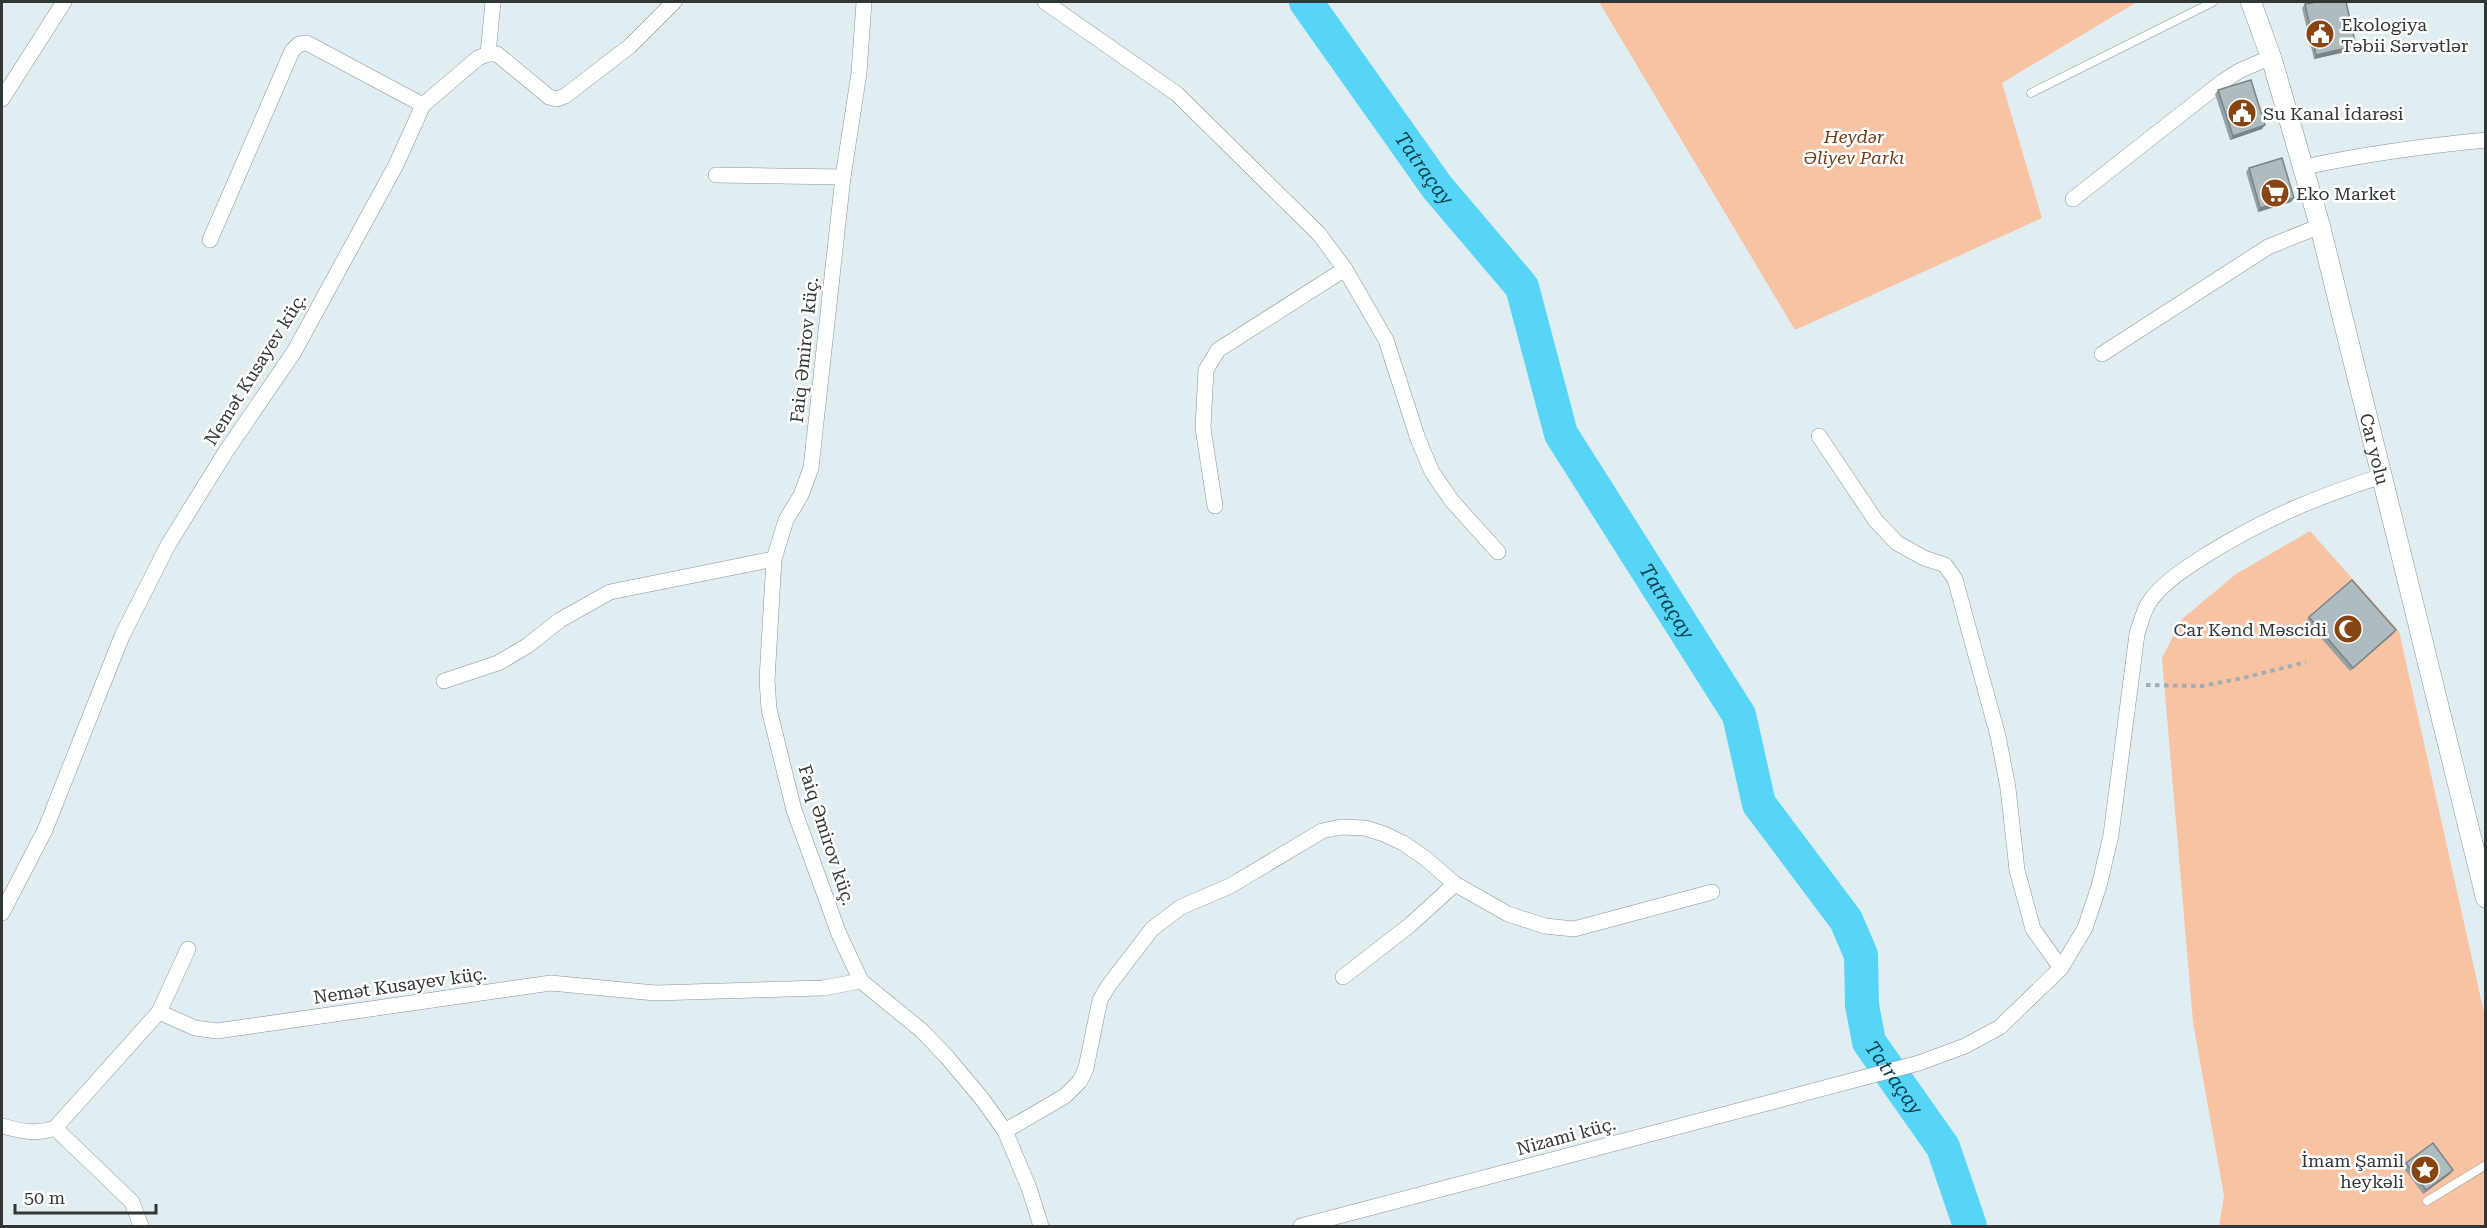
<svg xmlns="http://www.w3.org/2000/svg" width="2487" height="1228" font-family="'Roboto Serif',serif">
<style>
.green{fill:#f8c3a3}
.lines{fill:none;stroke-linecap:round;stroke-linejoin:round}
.river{stroke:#57d5f7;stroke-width:34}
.service-casing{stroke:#869396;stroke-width:9}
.minor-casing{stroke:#869396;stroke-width:16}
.tertiary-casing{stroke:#869396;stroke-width:21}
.path{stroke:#a3aeb1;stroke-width:4;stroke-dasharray:4.5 4.5;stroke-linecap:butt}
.service{stroke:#fff;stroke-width:8}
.minor{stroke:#fff;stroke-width:15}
.tertiary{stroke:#fff;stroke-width:20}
.wall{fill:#96a1a4}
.shaded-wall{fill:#7a8386}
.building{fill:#aebbbf;stroke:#7a8386;stroke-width:1.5}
.labels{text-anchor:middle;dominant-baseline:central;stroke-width:5;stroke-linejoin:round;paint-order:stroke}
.poi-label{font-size:18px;fill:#313637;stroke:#fff;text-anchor:start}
.park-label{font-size:18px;font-style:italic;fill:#723d17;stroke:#fff}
.street-label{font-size:18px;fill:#313637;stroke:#fff}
.water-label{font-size:20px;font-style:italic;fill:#033f4d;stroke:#fff}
</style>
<rect width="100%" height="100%" fill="#e0eef2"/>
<g class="green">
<polygon points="1599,2 2137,2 2002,83 2042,218 1795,330"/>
<polygon points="2310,531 2399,631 2485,1017 2485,1226 2219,1226 2224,1196 2193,1022 2162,658 2182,619 2236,574"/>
</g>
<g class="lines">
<path class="river" id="s1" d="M 1306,2 L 1437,187 L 1522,287 L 1561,434 L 1739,715 L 1759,804 L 1846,920 L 1861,955 L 1862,1005 L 1869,1042 L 1943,1147 L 1970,1226"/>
<g class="service-casing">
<g id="service">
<polyline points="2031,93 2213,2"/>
<polyline points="2427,1201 2486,1165"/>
</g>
</g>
<g class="minor-casing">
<g id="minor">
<polyline points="864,2 859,73 843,177 811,468 801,495 786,520 774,559 767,680 769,709 794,810 839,934 861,981 921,1030 947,1057 983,1100 1005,1131 1029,1188 1041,1226"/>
<polyline points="1045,2 1177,94 1319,234 1345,269 1386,340 1418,439 1432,472 1452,501 1498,552"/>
<polyline points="488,54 493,2"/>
<polyline points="2,99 64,2"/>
<path d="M 2304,167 C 2365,154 2424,146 2486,140"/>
<polyline points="716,175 843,177"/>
<polyline points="2073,199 2222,82 2239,71 2271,57"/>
<polyline points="210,240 292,51 299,44 307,43 423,105"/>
<polyline points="2102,354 2268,247 2320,226"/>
<polyline points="1819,436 1876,521 1897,543 1924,558 1945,565 1955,579 1998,736 2008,788 2017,870 2033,929 2061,968"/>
<polyline points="1215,506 1203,428 1206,370 1218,350 1345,269"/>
<polyline points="444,681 498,663 527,646 560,620 610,592 774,559"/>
<polyline points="2,913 45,830 122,636 168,545 225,453 294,352 396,165 423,105 478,58 488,54 497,54 549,97 557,99 565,96 630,46 674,2"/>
<polyline points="1343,977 1410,925 1455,884"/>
<polyline points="159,1012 188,949"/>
<path d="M 2,1126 C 21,1131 35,1135 55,1128 L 159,1012 L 195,1028 L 217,1031 L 551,983 L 655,993 L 823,988 L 861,981"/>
<polyline points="55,1128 132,1202 141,1226"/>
<polyline points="1005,1131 1065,1096 1080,1081 1086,1068 1100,1000 1109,985 1152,929 1181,907 1230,886 1322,831 1341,827 1365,828 1384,834 1403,843 1425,858 1455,884 1508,914 1545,926 1574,929 1712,892"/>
<path d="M 1301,1226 L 1919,1063 L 1965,1046 L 2000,1027 L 2061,968 L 2085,928 L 2099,886 L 2111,835 L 2137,634 C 2140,625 2143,613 2148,604 C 2162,582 2189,566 2211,552 C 2268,517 2319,496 2382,476"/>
</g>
</g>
<g class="tertiary-casing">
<g id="tertiary">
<path id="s2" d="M 2251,2 L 2272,60 L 2320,226 L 2486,898"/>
</g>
</g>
<polyline class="path" points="2146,685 2202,686 2243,678 2306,662"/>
<use href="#service" class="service"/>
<use href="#minor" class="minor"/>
<use href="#tertiary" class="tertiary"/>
</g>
<g class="wall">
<polygon points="2305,4 2354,50 2314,59 2302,8"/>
<polygon points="2218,90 2262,129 2230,140 2215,94"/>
<polygon points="2249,168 2291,202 2258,212 2246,172"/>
<polygon points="2309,617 2393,634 2350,671 2306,621"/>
<polygon points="2406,1163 2450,1174 2423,1194 2403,1167"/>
</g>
<g class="shaded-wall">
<polygon points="2356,46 2354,50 2314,59 2316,55"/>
<polygon points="2265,125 2262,129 2230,140 2233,136"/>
<polygon points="2294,198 2291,202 2258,212 2260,208"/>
<polygon points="2396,630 2393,634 2350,671 2353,668"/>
<polygon points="2453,1170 2450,1174 2423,1194 2426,1190"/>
</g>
<g class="building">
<polygon points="2317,2 2346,2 2356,46 2316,55 2305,4"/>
<polygon points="2251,80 2265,125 2233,136 2218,90"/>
<polygon points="2282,158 2294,198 2260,208 2249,168"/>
<polygon points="2352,580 2396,630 2353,668 2309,617"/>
<polygon points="2433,1143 2453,1170 2426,1190 2406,1163"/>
</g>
<defs>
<g id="civic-disc" transform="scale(1.5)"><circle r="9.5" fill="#874513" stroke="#fff"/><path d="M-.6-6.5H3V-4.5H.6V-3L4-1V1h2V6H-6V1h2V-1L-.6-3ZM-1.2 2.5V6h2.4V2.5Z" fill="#fff"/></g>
<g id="supermarket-disc" transform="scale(1.5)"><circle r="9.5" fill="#874513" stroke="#fff"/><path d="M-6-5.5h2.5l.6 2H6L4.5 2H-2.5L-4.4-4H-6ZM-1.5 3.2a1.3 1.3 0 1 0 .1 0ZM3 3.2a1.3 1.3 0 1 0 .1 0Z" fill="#fff"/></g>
<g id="mosque-disc" transform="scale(1.5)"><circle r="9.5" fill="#874513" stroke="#fff"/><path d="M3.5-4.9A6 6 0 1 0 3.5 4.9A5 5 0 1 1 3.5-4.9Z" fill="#fff"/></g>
<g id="sight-disc" transform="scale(1.5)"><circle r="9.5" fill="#874513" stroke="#fff"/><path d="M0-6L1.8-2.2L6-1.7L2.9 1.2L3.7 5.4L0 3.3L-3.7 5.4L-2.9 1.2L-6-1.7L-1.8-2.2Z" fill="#fff"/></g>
</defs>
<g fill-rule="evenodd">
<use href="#civic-disc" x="2320" y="34"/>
<use href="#civic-disc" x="2242" y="113"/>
<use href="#supermarket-disc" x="2275" y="193"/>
<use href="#mosque-disc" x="2348" y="629"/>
<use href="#sight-disc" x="2425" y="1170"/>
</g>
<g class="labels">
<g class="poi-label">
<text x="2341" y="24">Ekologiya<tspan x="2341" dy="21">Təbii Sərvətlər</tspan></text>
<text x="2263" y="113">Su Kanal İdarəsi</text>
<text x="2296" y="193">Eko Market</text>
<text x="2327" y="629" text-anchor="end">Car Kənd Məscidi</text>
<text x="2404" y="1160" text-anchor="end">İmam Şamil<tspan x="2404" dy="21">heykəli</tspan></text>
</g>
<g class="park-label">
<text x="1854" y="136">Heydər<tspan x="1854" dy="21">Əliyev Parkı</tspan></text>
</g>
<g class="street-label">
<text transform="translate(804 350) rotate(-84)">Faiq Əmirov küç.</text>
<text transform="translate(255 369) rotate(-58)">Nemət Kusayev küç.</text>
<text stroke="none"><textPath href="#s2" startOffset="464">Car yolu</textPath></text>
<text transform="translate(827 835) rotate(72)">Faiq Əmirov küç.</text>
<text transform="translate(400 985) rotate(-8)">Nemət Kusayev küç.</text>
<text transform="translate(1566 1136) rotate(-15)">Nizami küç.</text>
</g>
<g class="water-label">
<text stroke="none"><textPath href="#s1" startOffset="204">Tatraçay</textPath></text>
<text stroke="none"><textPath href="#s1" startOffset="708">Tatraçay</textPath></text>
<text stroke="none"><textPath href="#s1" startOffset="1248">Tatraçay</textPath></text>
</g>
</g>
<rect width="2487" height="1228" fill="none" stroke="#313637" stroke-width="6"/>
<path d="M15 1204v9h141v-9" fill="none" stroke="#313637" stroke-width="3"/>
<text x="24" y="1204" font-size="18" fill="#313637" stroke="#ffffff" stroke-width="4.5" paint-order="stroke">50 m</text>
</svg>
